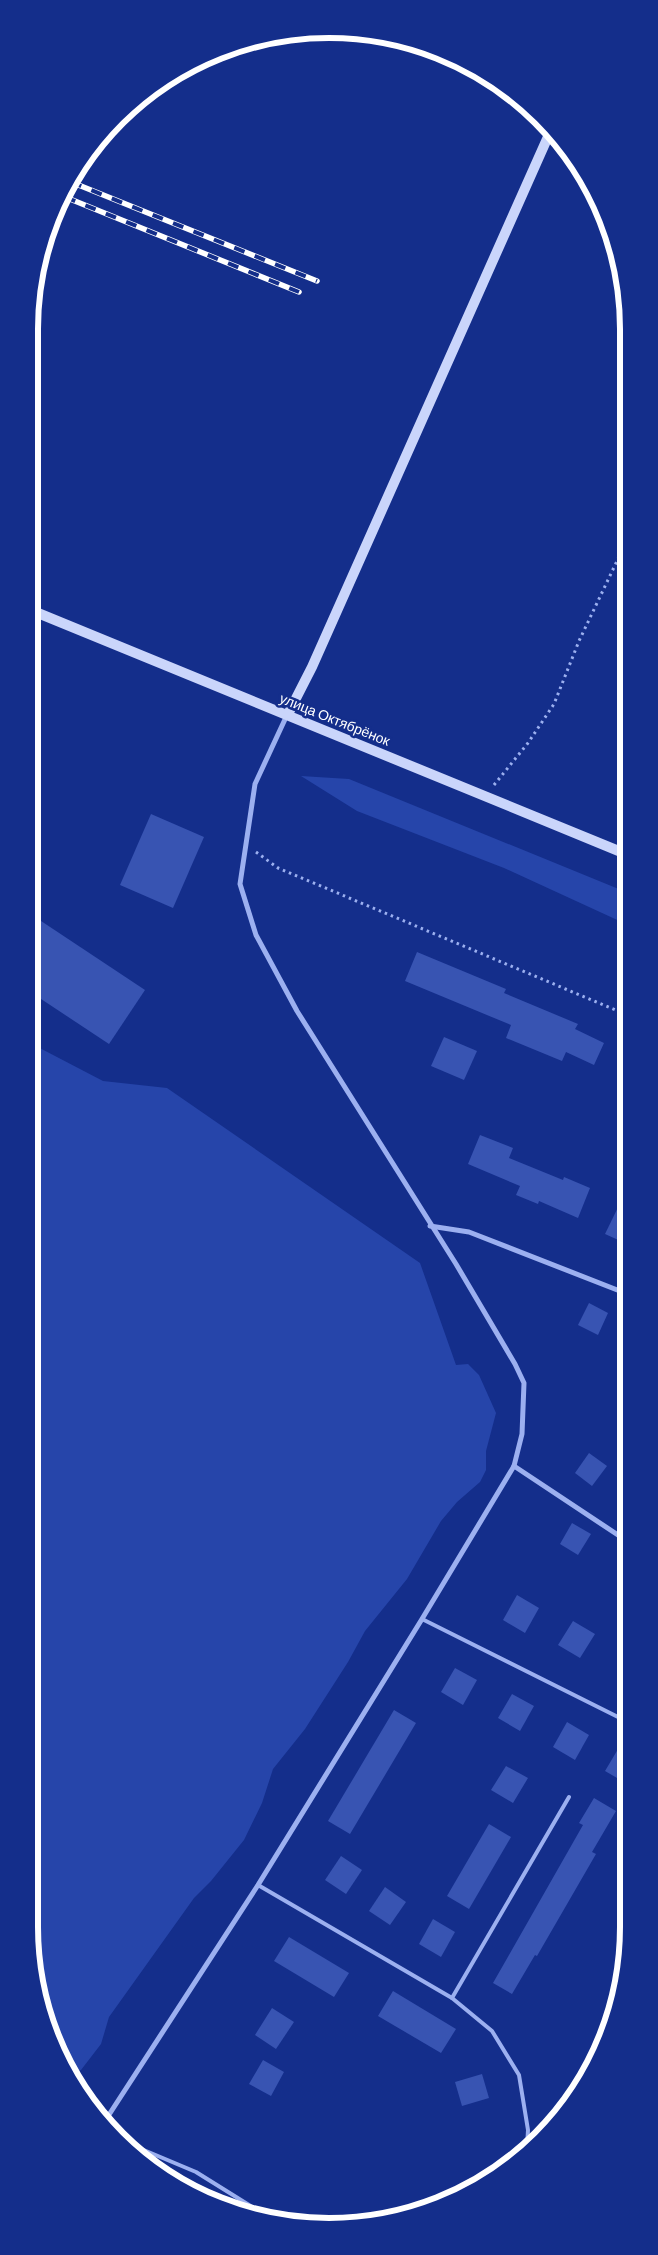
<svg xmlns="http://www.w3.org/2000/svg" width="658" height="2255" font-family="Barlow,sans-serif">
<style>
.green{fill:#2645aa}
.building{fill:#3854b2}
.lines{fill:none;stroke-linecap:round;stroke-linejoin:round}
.path{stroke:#9cb0f0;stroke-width:3;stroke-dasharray:2.5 4;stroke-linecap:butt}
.lane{stroke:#9cb0f0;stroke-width:4}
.street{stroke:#9cb0f0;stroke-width:5}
.secondary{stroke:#cad5fb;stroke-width:10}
.rail-casing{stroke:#fff;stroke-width:5.5}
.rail{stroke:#142e8b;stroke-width:4;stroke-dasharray:11;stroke-linecap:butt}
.labels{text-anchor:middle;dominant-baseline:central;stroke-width:5;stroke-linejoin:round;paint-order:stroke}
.street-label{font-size:14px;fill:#fff;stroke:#142e8b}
.rim{fill:none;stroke:#fff;stroke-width:6}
</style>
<rect width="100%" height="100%" fill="#142e8b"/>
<g class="green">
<polygon points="301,776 349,779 626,892 626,924 504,868 357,811"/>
<polygon points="32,1044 103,1081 167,1088 420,1263 456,1365 468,1364 479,1375 496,1413 486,1451 486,1470 480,1482 457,1502 441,1521 407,1579 365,1631 348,1662 305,1729 273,1769 262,1803 244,1840 211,1881 194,1898 109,2017 101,2044 81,2070 72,2073 52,2041 29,1926"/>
</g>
<g class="building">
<polygon points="151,814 204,837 173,908 120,885"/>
<polygon points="32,915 145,990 109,1044 32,993"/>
<polygon points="417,952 506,989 504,993 578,1024 575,1029 604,1043 594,1065 566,1052 562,1061 506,1038 511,1025 405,981"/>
<polygon points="444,1037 477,1051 464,1080 431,1066"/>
<polygon points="480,1135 513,1148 509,1158 563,1180 564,1177 590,1188 578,1218 539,1201 538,1204 516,1195 520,1186 468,1164"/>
<polygon points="625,1193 625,1243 605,1234"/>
<polygon points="589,1303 608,1313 598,1335 578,1325"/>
<polygon points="589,1453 607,1466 592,1486 575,1473"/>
<polygon points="572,1523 591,1534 578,1555 560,1544"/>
<polygon points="517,1595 539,1608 525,1633 503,1620"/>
<polygon points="573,1621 595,1634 580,1658 558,1645"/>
<polygon points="455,1668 477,1680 463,1705 441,1692"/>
<polygon points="512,1694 534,1706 520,1731 498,1718"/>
<polygon points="394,1710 416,1723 350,1834 328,1821"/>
<polygon points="567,1722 589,1735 575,1760 553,1747"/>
<polygon points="624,1739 624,1782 605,1771"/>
<polygon points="506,1766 528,1778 513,1803 491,1790"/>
<polygon points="594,1798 616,1811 592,1852 596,1854 537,1956 535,1955 512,1994 493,1983 583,1825 579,1823"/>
<polygon points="489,1824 511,1837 469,1909 447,1896"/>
<polygon points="341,1856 362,1870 346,1894 325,1880"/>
<polygon points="385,1887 406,1902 390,1925 369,1911"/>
<polygon points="433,1919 455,1932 441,1957 419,1944"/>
<polygon points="289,1937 349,1973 334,1997 274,1961"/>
<polygon points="393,1991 456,2029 441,2053 378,2016"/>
<polygon points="272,2008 294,2022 276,2049 255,2035"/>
<polygon points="263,2060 284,2072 271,2096 249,2084"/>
<polygon points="482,2074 489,2098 462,2106 455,2082"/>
</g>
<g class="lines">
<g class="path">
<polyline points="494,785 528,743 554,704 579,641 626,542"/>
<polyline points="256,852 278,868 625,1014"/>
</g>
<g class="lane">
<polyline points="619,851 626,836"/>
<polyline points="422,1619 624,1720"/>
<polyline points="258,1885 452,1998 492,2031 519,2075 528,2130 527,2147"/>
<polyline points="452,1998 569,1797"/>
<polyline points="127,2143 196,2172 262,2213"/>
</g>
<g class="street">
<polyline points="430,1226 469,1232 625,1293"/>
<polyline points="514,1466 624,1539"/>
<polyline points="103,2124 258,1885 422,1619 514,1466 522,1434 524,1383 515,1364 456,1264 297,1011 256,935 240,884 255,784 287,715"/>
</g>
<g class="secondary">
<polyline points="33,611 626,854"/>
<polyline points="288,714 312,667 551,130"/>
</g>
<g class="rail-casing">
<g id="rail">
<polyline points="71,182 317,281"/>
<polyline points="65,197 299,292"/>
</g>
</g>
<use href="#rail" class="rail"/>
</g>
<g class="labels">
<g class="street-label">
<text transform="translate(335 719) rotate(22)">улица Октябрёнок</text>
</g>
</g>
<path d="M0 0H658V2255H0ZM329 38H329A291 291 0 0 1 620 329V1927A291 291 0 0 1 329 2218H329A291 291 0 0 1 38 1927V329A291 291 0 0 1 329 38Z" fill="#142e8b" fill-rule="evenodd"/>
<path class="rim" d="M329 38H329A291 291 0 0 1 620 329V1927A291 291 0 0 1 329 2218H329A291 291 0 0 1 38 1927V329A291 291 0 0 1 329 38Z"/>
</svg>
